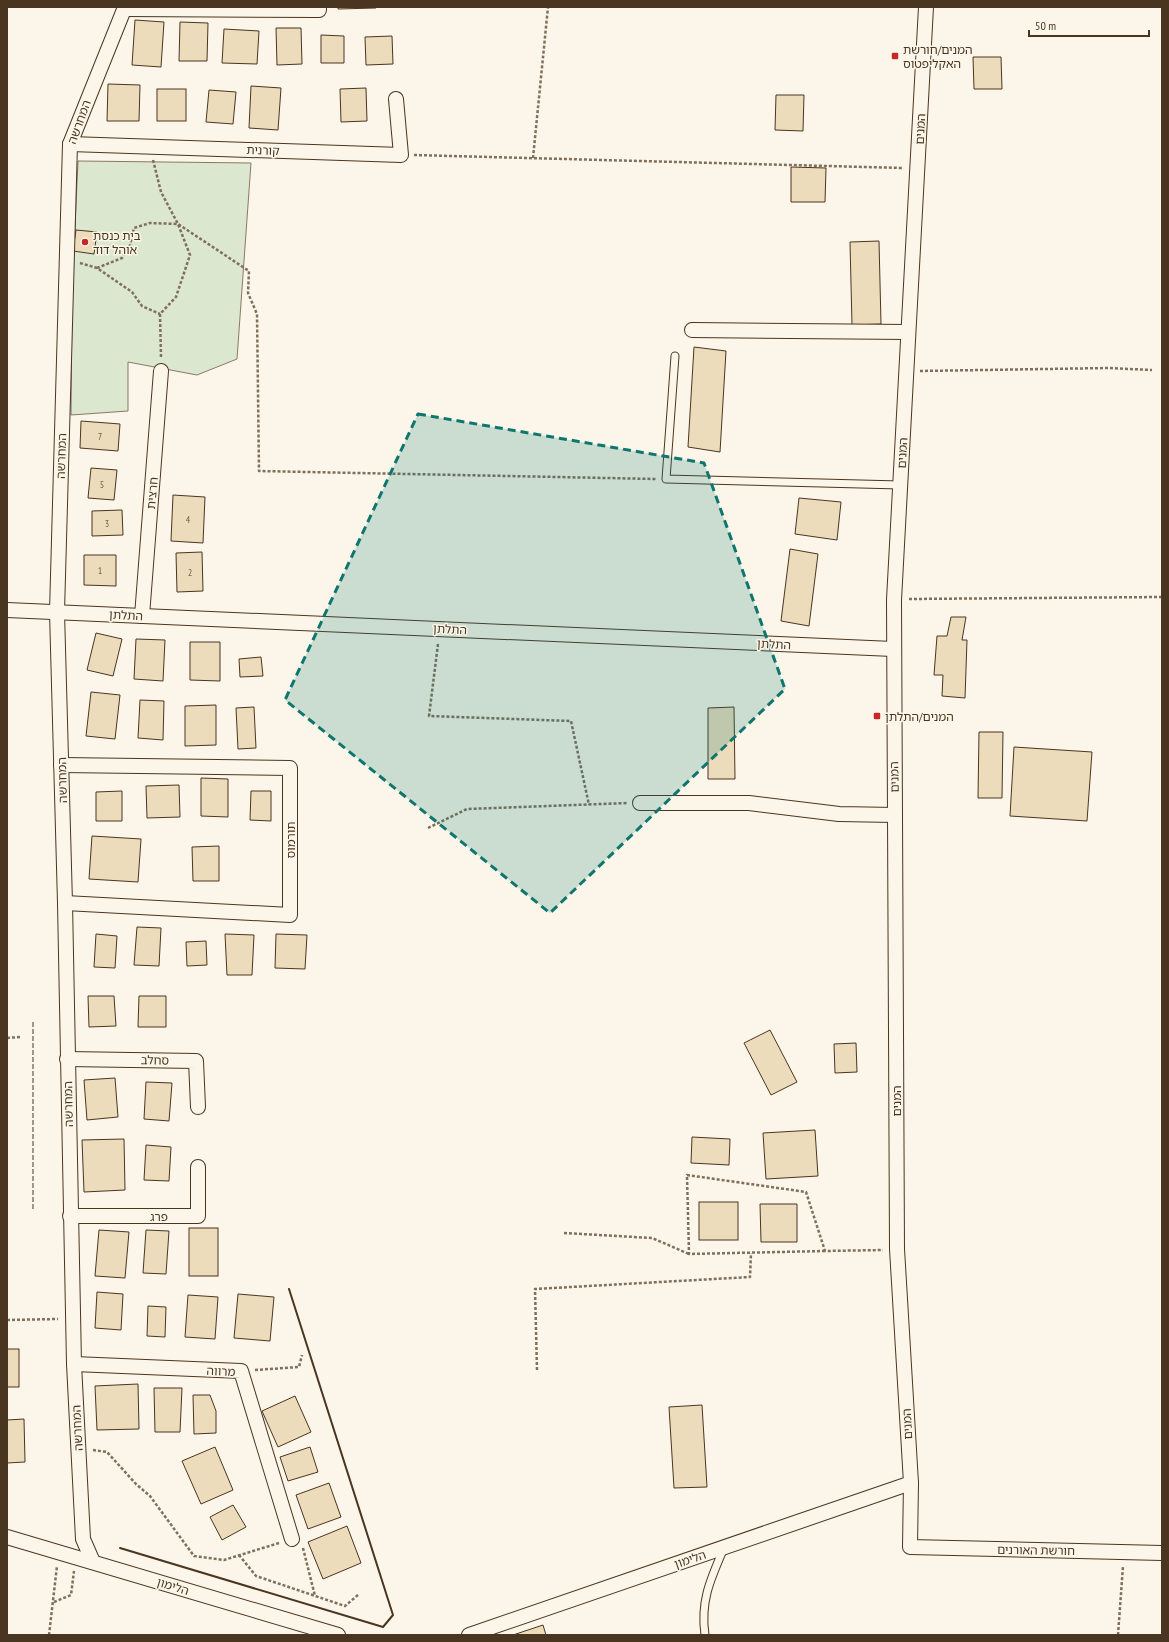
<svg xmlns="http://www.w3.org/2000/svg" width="1169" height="1642" font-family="'PT Sans Narrow','Noto Sans Hebrew',sans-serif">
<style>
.green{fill:#dce7d0;stroke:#887966}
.building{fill:#ecdcbc;stroke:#4a3520}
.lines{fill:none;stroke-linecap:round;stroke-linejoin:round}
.lane-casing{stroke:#4a3520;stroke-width:9}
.street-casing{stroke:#4a3520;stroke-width:16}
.path{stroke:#7f6f5c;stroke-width:2.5;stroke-dasharray:3 2;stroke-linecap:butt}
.lane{stroke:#fbf6e9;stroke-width:7}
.street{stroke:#fbf6e9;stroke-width:14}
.fence{stroke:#4a3520;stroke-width:1;stroke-dasharray:5 2;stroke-linecap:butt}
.wall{stroke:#4a3520;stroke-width:2}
.marked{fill:#0f766e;fill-opacity:0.2;stroke:#0f766e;stroke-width:3;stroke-dasharray:8 5;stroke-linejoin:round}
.poi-dot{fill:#c62828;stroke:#fbf6e9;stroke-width:1.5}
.labels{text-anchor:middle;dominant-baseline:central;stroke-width:3;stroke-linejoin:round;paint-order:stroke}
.number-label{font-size:10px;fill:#725f47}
.poi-label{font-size:12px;fill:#4a3520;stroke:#fbf6e9;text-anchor:start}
.street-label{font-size:12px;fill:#4a3520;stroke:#fbf6e9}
</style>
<rect width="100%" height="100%" fill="#fbf6e9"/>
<polygon class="green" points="78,161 251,163 237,359 197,375 128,362 128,411 71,415 72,295"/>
<g class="building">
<polygon points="338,7 376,7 376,8 338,9"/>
<polygon points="135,20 164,22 161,67 132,65"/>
<polygon points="180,22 208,23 207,61 179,61"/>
<polygon points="276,28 301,28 302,64 277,65"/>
<polygon points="224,29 259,31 257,64 222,63"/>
<polygon points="321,35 344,36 344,63 321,63"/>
<polygon points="392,36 393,64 366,65 365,37"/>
<polygon points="973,57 1001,57 1002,89 974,89"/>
<polygon points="108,84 140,85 139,121 107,121"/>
<polygon points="251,86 281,88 278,130 249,128"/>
<polygon points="366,88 367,121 341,122 340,89"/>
<rect x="157" y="89" width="29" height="32"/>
<polygon points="209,90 236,92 233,124 206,122"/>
<polygon points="776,95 804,95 803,131 775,130"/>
<polygon points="791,167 826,168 825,202 791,202"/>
<polygon points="76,230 97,232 94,254 73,251"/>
<polygon points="879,241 881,324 852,325 850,242"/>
<polygon points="694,347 726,351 720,452 688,447"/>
<polygon points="81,421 120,424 118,451 80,448"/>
<polygon points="91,468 117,470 114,500 88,498"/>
<polygon points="173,495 205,497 203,543 171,541"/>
<polygon points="799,498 841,502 837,540 795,534"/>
<polygon points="122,510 123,535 92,536 92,511"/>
<polygon points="790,549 818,554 809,626 781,621"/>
<polygon points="202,552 203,591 177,592 176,553"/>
<polygon points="84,555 116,555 116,586 84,585"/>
<polygon points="951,617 966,617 962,640 967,640 965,698 942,696 943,675 934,675 937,636 947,636"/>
<polygon points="96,633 122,639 113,676 87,670"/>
<polygon points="136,639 165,640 163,681 134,679"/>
<polygon points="190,642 220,642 220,681 190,680"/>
<polygon points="261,657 263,676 240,677 239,659"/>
<polygon points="91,692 120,695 115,739 86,736"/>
<polygon points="140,700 164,701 163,740 138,738"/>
<polygon points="216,705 216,745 185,746 185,706"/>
<polygon points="254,707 256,748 238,749 236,708"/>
<polygon points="734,707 735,779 708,779 708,708"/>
<polygon points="979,732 1003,732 1002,798 978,798"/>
<polygon points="1014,747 1092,752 1087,821 1010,816"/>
<polygon points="201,778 228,779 228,817 201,816"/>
<polygon points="179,785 180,817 147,818 146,786"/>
<polygon points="122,791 122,821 96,821 96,792"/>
<polygon points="251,791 271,791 271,821 250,820"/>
<polygon points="92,836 141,839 138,882 89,879"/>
<polygon points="219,846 219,881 193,881 192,847"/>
<polygon points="137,927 161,928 159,966 134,965"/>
<polygon points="96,934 117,936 115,968 94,967"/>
<polygon points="225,934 254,935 252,975 227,975"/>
<polygon points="276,934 307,935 305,969 275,968"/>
<polygon points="206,941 207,965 187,966 186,942"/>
<polygon points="88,996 114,996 116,1026 89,1027"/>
<polygon points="139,996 166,996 166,1027 138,1027"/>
<polygon points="770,1030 797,1082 771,1095 744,1043"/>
<polygon points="856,1043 857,1072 835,1073 834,1044"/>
<polygon points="115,1078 118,1117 87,1120 84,1080"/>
<polygon points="146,1082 172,1083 169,1121 144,1119"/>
<polygon points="815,1130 818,1176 766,1179 763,1133"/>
<polygon points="692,1137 730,1139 729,1165 691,1163"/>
<polygon points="124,1139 125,1190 84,1192 82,1140"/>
<polygon points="146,1145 171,1147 169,1181 144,1180"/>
<rect x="699" y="1202" width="39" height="38"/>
<polygon points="760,1204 797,1204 797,1242 761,1242"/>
<rect x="189" y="1228" width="29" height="48"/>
<polygon points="99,1230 129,1232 125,1278 95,1276"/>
<polygon points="146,1230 169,1231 166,1274 143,1273"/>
<polygon points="97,1292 123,1294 121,1330 95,1328"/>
<polygon points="238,1294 274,1297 270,1341 234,1338"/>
<polygon points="188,1295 218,1297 215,1339 185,1337"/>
<polygon points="148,1306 166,1307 165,1337 147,1336"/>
<rect x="7" y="1349" width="12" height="38"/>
<polygon points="138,1384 139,1429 97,1430 95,1386"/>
<polygon points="154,1388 182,1388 180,1432 155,1432"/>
<polygon points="193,1395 210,1395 216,1411 216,1433 194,1434"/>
<polygon points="295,1396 311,1432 278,1447 262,1411"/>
<polygon points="702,1405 707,1487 674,1488 669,1407"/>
<polygon points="24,1419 25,1462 7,1463 7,1420"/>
<polygon points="215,1447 233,1490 201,1504 182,1461"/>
<polygon points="310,1447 318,1472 288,1481 280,1457"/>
<polygon points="329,1483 341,1517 308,1529 296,1495"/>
<polygon points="233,1505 246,1527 222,1540 210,1517"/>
<polygon points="347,1526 361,1563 323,1579 308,1542"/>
<polygon points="543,1625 546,1635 513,1635"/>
</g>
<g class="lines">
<g class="lane-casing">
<g id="lane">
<polyline points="675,356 666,479 900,485"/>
<path d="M 705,1635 C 700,1601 711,1578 724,1548"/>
</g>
</g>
<g class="street-casing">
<g id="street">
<polyline points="926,7 894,600 897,1249 911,1483 910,1547 1162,1553"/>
<polyline points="125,9 319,10 319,7"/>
<polyline points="70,144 401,155 396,99"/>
<polyline points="692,330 908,332"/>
<polyline points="7,610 893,649"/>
<polyline points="142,616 161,371"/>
<polyline points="61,765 290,768 290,915 65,903"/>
<polyline points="640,803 749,803 839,814 895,815"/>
<polyline points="67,1059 196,1061 198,1107"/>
<polyline points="70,1216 198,1216 198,1167"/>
<polyline points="74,1364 241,1371 292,1539"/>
<polyline points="7,1537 338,1635"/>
<polyline points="93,1562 83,1539 74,1364 65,903 57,612 70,144 125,7"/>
<polyline points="469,1635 911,1483"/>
</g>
</g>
<g class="path">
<polyline points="414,155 903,168"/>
<polyline points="533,158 548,7"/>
<polyline points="153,160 161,192 178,224 190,255 176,297 160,314 161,357"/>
<polyline points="80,263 97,268 132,292 142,306 160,314"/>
<polyline points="97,268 122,258 130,245 134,228 150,223 178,224 249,271 248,293 257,314 259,471 656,479"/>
<polyline points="920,371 1108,368 1152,370"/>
<polyline points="909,599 1162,597"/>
<polyline points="438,644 429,716 571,721 589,805"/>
<polyline points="428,828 467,809 627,803"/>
<polyline points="7,1038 20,1037"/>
<polyline points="564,1233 652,1238 689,1254"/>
<polyline points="825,1251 689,1254 687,1175 806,1192 825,1251 883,1250"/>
<polyline points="7,1320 58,1319"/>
<polyline points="255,1370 299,1367 302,1355"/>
<polyline points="537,1370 535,1289 750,1277 751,1253"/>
<polyline points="93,1450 107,1452 136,1484 150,1496 194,1556 224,1560 279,1543"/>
<polyline points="303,1548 315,1596"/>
<polyline points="239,1555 256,1576 345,1606 358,1595"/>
<polyline points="54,1602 71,1595 74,1571"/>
<polyline points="49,1635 57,1566"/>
<polyline points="1118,1635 1123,1566"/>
</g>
<use href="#lane" class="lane"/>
<use href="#street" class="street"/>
<polyline class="fence" points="33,1022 33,1210"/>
<polyline class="wall" points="120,1548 383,1627 393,1615 289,1289"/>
</g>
<path class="marked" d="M 418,414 L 704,463 L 785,689 L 550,913 L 285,700 Z"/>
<g class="poi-dot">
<rect x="891" y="52" width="8" height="8" rx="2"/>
<circle cx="85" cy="242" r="4"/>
<rect x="873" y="712" width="8" height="8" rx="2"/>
</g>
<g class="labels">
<g class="number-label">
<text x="100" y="436">7</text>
<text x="102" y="484">5</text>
<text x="188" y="519">4</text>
<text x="107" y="523">3</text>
<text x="100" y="570">1</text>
<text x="190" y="572">2</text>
</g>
<g class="poi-label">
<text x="903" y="49">המנים/חורשת<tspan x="903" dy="14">האקליפטוס</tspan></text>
<text x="93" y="235">בית כנסת<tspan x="93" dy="14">אוהל דוד</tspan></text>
<text x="885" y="716">המנים/התלתן</text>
</g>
<g class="street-label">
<text transform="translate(79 122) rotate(-70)">המחרשה</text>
<text transform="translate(920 129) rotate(-87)">המנים</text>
<text transform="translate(263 150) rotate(2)">קורנית</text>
<text transform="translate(902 453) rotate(-87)">המנים</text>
<text transform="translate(61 456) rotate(-88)">המחרשה</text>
<text transform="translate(152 493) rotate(-85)">חרצית</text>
<text transform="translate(126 615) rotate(3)">התלתן</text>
<text transform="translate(450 629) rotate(3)">התלתן</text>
<text transform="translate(774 644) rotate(3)">התלתן</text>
<text transform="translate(894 777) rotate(-91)">המנים</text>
<text transform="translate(62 780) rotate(-91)">המחרשה</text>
<text transform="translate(290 840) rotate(-90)">תורמוס</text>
<text transform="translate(155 1060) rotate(1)">סחלב</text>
<text transform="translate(896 1101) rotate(-90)">המנים</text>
<text transform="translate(68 1104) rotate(-91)">המחרשה</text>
<text x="159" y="1216">פרג</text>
<text transform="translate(221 1371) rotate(3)">מרווה</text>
<text transform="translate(907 1424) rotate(-93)">המנים</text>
<text transform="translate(77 1428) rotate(-93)">המחרשה</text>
<text transform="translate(1036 1550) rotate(1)">חורשת האורנים</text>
<text transform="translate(690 1559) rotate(-19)">הלימון</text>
<text transform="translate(173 1586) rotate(17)">הלימון</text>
</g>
</g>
<rect width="1169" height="1642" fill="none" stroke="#4a3520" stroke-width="16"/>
<path d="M1029 30v6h120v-6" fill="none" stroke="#4a3520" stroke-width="2"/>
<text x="1035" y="30" font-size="12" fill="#4a3520" stroke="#fbf6e9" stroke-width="3" paint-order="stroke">50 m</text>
</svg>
